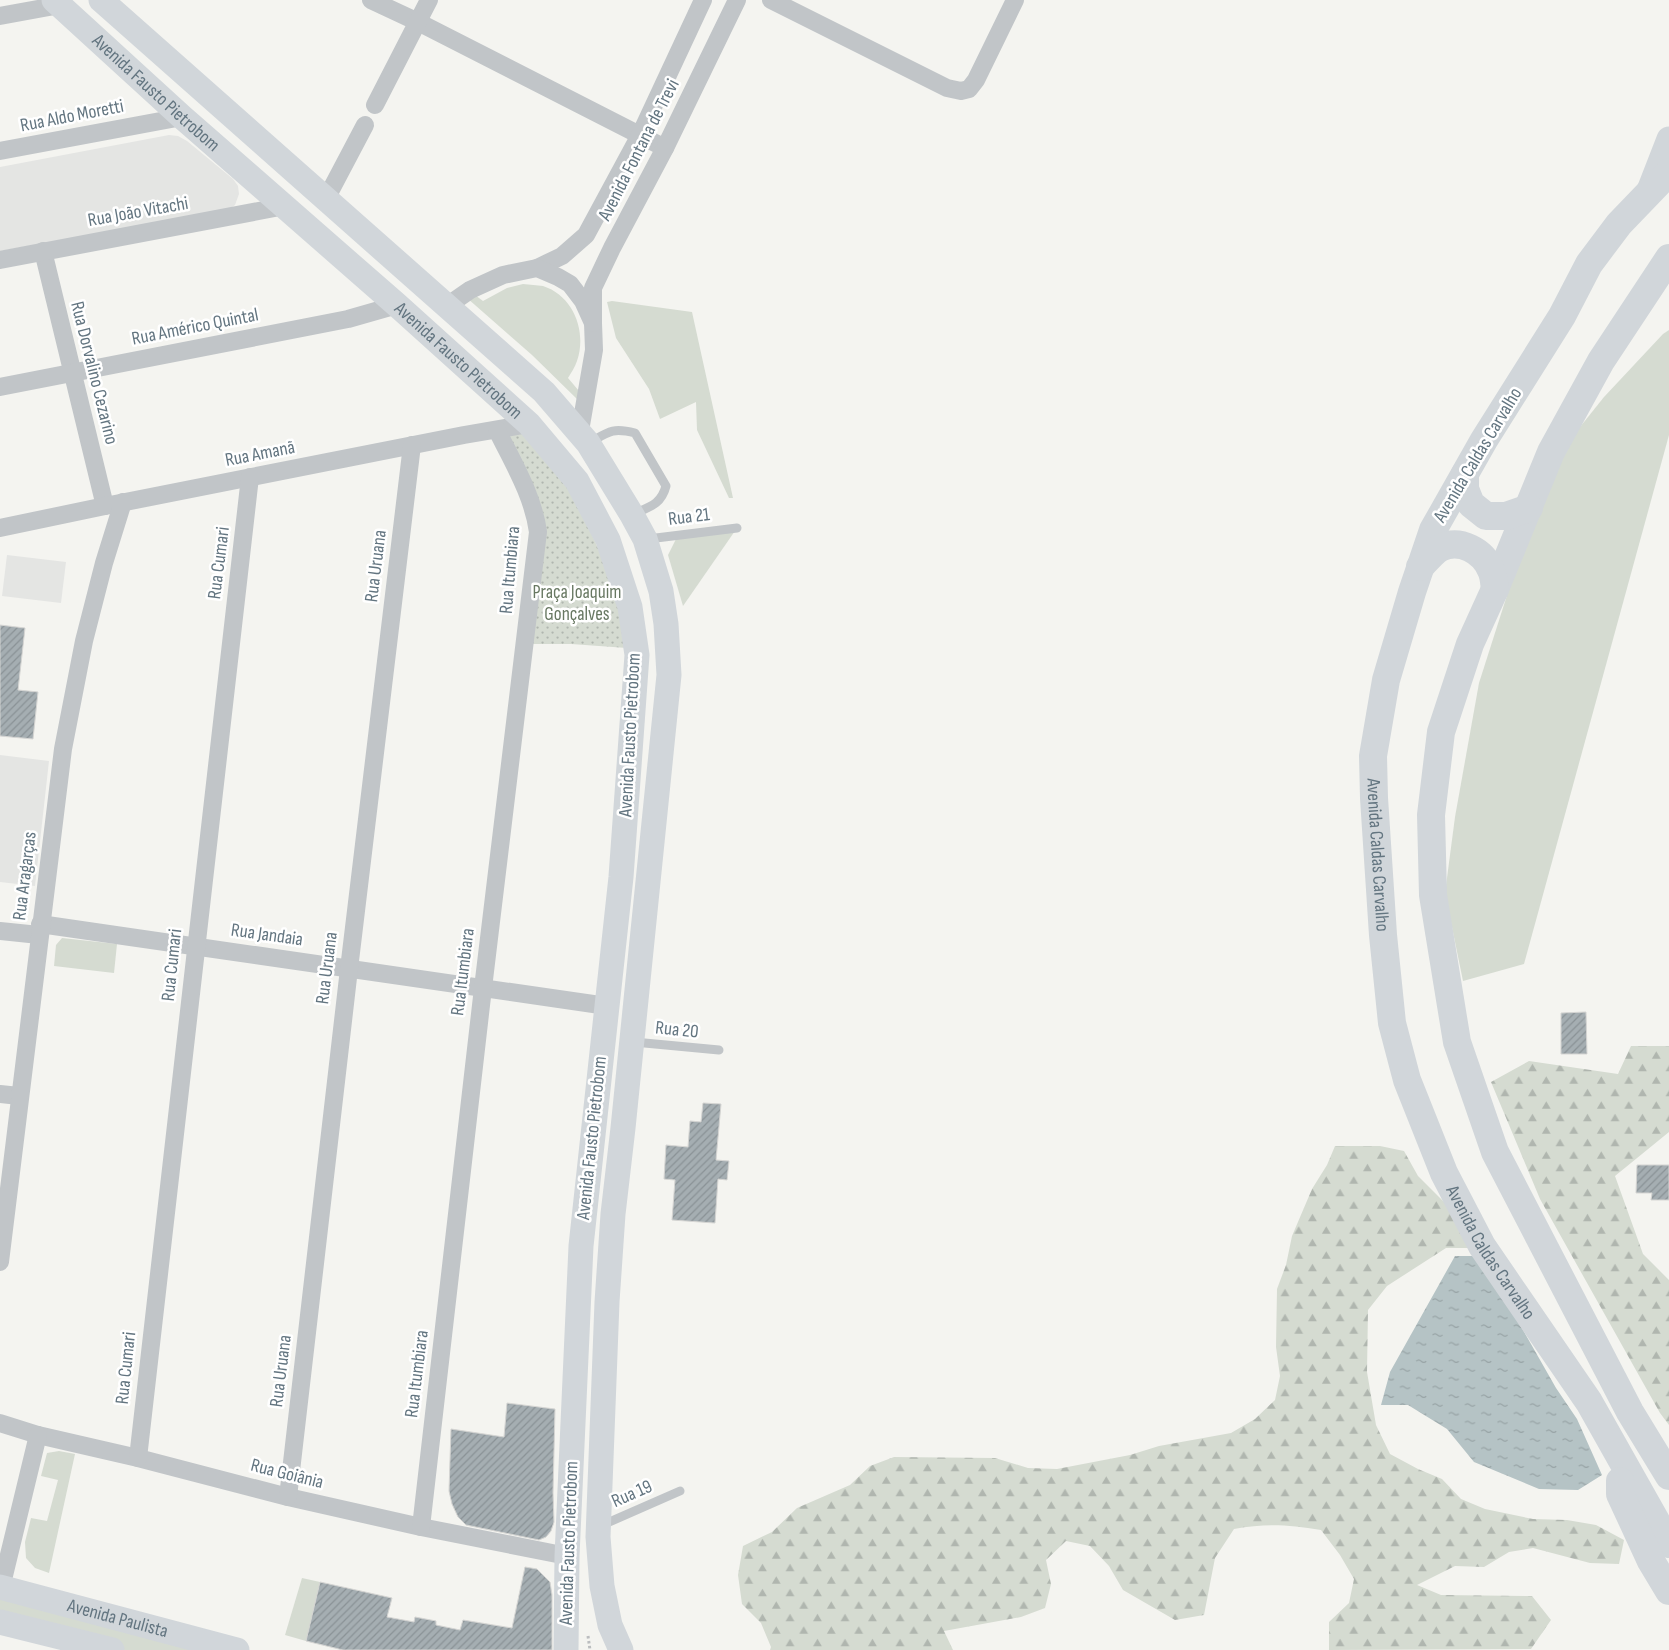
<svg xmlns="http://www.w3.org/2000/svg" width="1669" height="1650" font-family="'Sofia Sans Condensed',sans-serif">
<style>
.built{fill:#e4e5e3}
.grass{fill:#d5dbd1}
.forest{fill:url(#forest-firs)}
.park{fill:url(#park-dots)}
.water{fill:url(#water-ripples)}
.building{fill:url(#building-hatch);stroke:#d5d5d3}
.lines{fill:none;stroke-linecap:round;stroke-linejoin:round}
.path{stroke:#bbbdbf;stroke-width:3;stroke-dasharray:2.5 2.5;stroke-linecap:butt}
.lane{stroke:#c1c5c8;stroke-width:9}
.street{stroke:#c1c5c8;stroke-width:18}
.secondary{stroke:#d1d6da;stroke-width:25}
.primary{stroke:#d1d6da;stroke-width:28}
.labels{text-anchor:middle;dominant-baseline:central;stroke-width:5;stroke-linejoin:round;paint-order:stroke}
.street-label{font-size:19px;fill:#637580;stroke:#fff}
.park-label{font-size:19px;fill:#687862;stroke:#fff}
</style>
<defs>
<pattern id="forest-firs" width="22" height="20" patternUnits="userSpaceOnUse" patternTransform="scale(1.25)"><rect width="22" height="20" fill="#d5dbd1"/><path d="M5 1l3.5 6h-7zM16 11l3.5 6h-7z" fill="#b0b6af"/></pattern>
<pattern id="park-dots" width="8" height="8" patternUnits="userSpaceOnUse" patternTransform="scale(1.25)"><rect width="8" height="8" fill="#d5dbd1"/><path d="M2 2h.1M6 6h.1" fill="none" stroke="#b0b6af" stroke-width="1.8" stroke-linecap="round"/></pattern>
<pattern id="water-ripples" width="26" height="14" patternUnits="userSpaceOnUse" patternTransform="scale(1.25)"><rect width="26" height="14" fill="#b5c3c5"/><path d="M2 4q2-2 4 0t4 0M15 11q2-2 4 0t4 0" fill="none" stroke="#97a3a5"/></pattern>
<pattern id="building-hatch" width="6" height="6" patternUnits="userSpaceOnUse" patternTransform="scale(1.25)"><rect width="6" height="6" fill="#a5aeb2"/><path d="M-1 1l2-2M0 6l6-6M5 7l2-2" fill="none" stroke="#8a9296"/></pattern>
</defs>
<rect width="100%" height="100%" fill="#f4f4f0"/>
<g class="built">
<polygon points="169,135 178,136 187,141 233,179 238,186 239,194 235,205 228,210 0,251 0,167"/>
<polygon points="7,555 66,562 61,603 2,596"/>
<polygon points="0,755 49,761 35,886 0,882"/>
</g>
<g class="grass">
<path d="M 523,284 C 530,285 537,285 543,286 C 574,296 587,332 577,361 C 575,367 571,373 568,378 L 579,391 L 578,400 L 532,355 L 467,298 L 475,295 L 483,301 L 507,288 Z"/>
<polygon points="612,301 692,312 733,498 729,498 697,430 696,402 660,419 649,389 616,338 607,302"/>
<polygon points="1669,330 1669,435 1524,964 1463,981 1445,893 1455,817 1479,683 1548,467 1604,397 1663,334"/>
<polygon points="737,528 683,606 668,555 678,535"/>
<polygon points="62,938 117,944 114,973 54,966 56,945"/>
<polygon points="59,1451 75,1454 49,1573 35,1568 26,1558 25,1542 31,1518 47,1521 58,1480 41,1476 47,1453"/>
<polygon points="302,1578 320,1582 306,1641 285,1635"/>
<polygon points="0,1587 237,1650 112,1650 0,1622"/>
</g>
<g class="forest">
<polygon points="1631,1046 1669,1046 1669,1132 1615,1176 1643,1254 1669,1280 1669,1425 1660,1413 1540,1199 1491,1082 1529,1061 1618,1074"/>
<path d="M 1335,1146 L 1380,1146 L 1404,1151 L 1418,1176 L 1465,1223 L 1475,1248 L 1446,1248 L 1387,1286 L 1368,1310 L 1367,1372 L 1376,1425 L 1390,1454 L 1418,1469 L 1442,1479 L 1461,1499 L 1485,1509 L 1533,1519 L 1567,1520 L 1596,1525 L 1624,1540 L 1619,1564 L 1590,1563 L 1533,1548 L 1509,1552 L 1484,1567 L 1455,1566 L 1417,1585 L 1441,1595 L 1532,1596 L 1551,1620 L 1531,1649 L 1329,1650 L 1329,1622 L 1349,1603 L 1354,1579 L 1340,1555 L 1321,1530 C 1289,1525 1267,1523 1234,1529 L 1215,1558 L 1204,1615 L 1175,1620 L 1123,1590 L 1109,1566 L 1090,1546 L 1066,1541 L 1046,1560 L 1051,1584 L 1045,1608 L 1021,1617 L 944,1631 L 953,1650 L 770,1650 L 771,1647 L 761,1623 L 742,1604 L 738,1575 L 743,1546 L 772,1532 L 797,1508 L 850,1485 L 870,1466 L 894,1457 L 995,1458 L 1028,1468 L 1057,1469 L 1130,1455 L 1159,1446 L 1231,1433 L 1255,1419 L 1275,1400 L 1280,1376 L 1276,1347 L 1277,1289 L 1286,1265 L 1292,1236 L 1312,1189 L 1327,1165 Z"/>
</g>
<polygon class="park" points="527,430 571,488 615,586 627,648 571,644 532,644 545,532 505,433"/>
<polygon class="water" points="1455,1256 1481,1256 1556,1388 1577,1419 1602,1475 1578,1490 1539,1489 1474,1462 1447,1429 1408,1405 1381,1405 1390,1372"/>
<g class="building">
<polygon points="0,625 25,628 18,690 38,692 33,739 0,736"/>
<polygon points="1586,1012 1587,1054 1561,1054 1561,1013"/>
<polygon points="703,1103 721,1104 716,1160 729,1161 727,1180 718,1179 715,1223 672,1220 675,1180 664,1179 666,1145 688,1147 690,1121 701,1122"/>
<polygon points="1637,1165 1669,1165 1669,1200 1651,1200 1652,1193 1636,1193"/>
<polygon points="507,1403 555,1409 553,1493 554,1522 551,1531 546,1537 539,1540 466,1525 458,1517 452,1504 449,1491 451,1429 504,1437"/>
<polygon points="525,1567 537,1569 550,1582 552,1595 552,1650 343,1650 306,1641 320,1582 392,1598 387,1617 414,1622 415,1617 436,1621 436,1625 460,1630 463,1620 512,1628"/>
</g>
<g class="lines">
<polyline class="path" points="588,1636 590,1650"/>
<g class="lane">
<path d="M 589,443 C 608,432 612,427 635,433 L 666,486 C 661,505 649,507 633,514"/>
<polyline points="648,539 737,528"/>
<polyline points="634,1042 719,1050"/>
<polyline points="600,1526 680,1491"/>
</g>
<g class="street">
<polyline points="371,0 418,22 665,148"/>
<polyline points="771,0 947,88 961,91 969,89 976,80 1015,0"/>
<polyline points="0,16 60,5"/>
<polyline points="375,105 429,0"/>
<polyline points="0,151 182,117"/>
<polyline points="326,199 365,125"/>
<polyline points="43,251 105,506"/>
<polyline points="0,260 285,206"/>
<polyline points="537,268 562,256 586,235 640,135 703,0"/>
<polyline points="447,306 470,290 503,275 537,268 558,277 570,284 583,301 593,323 594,350 580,431"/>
<polyline points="593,323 593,288 612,248 665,148 737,0"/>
<polyline points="0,387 348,319 397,305"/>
<polyline points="0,528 105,506 464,435 529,424"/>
<polyline points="40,924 607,1006"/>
<polyline points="0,931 39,935"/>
<polyline points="0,1094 19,1096"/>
<polyline points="0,1262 63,749 84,641 104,563 123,502"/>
<polyline points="0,1423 38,1435 138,1458 288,1497 421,1527 567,1556"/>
<polyline points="138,1458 250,477"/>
<polyline points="288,1497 349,969 412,445"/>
<path d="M 421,1527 L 483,988 L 538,532 C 533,495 513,463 497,430"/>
<polyline points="1,1588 38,1435"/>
</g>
<g class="secondary">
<path id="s1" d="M 54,0 L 182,117 L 397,305 L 529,424 L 577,481 L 608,540 L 630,607 L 637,655 L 621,877 L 581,1246 L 567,1556 L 566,1650"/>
<polyline points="101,0 544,392 588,443 632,515 645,539 661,591 666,624 669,675 623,1128 613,1214 607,1302 598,1537 602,1586 610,1625 621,1650"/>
<polyline points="1648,193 1669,139"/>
<path id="s2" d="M 0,1587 L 237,1650"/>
<polyline points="0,1622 112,1650"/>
</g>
<g class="primary">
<path id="s3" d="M 1669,172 L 1619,224 L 1589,264 L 1562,316 L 1484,440 L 1433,530 L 1412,592 L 1386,680 L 1373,756 L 1374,798 L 1383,935 L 1392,1023 L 1407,1080 L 1444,1173 L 1482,1246 L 1589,1402 L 1669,1544"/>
<polyline points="1669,258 1601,361 1551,452 1495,589 1470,644 1441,732 1431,815 1433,895 1457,1042 1495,1152 1630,1412 1669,1476"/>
<polyline points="1465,474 1465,489 1471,504 1486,516 1506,516 1529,508"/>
<path d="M 1420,567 C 1426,561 1433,552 1440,548 C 1460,538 1483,551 1491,570 C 1494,576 1494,583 1495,589"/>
<polyline points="1620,1481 1620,1494 1651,1561 1669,1591"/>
</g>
</g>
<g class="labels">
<g class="street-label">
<text stroke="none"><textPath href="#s1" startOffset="138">Avenida Fausto Pietrobom</textPath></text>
<text transform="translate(72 116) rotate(-11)">Rua Aldo Moretti</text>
<text transform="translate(639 150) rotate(-63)">Avenida Fontana de Trevi</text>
<text transform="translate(138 212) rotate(-10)">Rua João Vitachi</text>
<text transform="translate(195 327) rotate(-11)">Rua Américo Quintal</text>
<text stroke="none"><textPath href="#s1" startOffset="542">Avenida Fausto Pietrobom</textPath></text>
<text transform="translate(94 373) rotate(76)">Rua Dorvalino Cezarino</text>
<text transform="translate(260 454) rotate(-11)">Rua Amanã</text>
<text transform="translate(1478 455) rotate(-59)">Avenida Caldas Carvalho</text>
<text transform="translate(689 517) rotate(-7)">Rua 21</text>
<text transform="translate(219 563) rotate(-83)">Rua Cumari</text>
<text transform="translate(376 566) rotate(-83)">Rua Uruana</text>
<text transform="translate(510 570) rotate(-85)">Rua Itumbiara</text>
<text transform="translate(630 735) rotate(-87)">Avenida Fausto Pietrobom</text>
<text stroke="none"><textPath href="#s3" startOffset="764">Avenida Caldas Carvalho</textPath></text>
<text transform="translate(25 876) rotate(-83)">Rua Aragarças</text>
<text transform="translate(267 935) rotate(8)">Rua Jandaia</text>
<text transform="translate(172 965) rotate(-84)">Rua Cumari</text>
<text transform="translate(327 968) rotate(-83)">Rua Uruana</text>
<text transform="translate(463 972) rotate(-83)">Rua Itumbiara</text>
<text transform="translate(677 1030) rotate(6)">Rua 20</text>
<text transform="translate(592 1138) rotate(-84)">Avenida Fausto Pietrobom</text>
<text stroke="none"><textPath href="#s3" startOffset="1184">Avenida Caldas Carvalho</textPath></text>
<text transform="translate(126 1368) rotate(-84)">Rua Cumari</text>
<text transform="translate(281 1371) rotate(-83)">Rua Uruana</text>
<text transform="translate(417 1374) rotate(-83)">Rua Itumbiara</text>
<text transform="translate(287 1474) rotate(14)">Rua Goiânia</text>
<text transform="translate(632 1494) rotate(-24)">Rua 19</text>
<text transform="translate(569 1543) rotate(-88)">Avenida Fausto Pietrobom</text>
<text stroke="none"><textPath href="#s2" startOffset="122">Avenida Paulista</textPath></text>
</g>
<g class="park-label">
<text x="577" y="592">Praça Joaquim<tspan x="577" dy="22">Gonçalves</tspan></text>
</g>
</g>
</svg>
